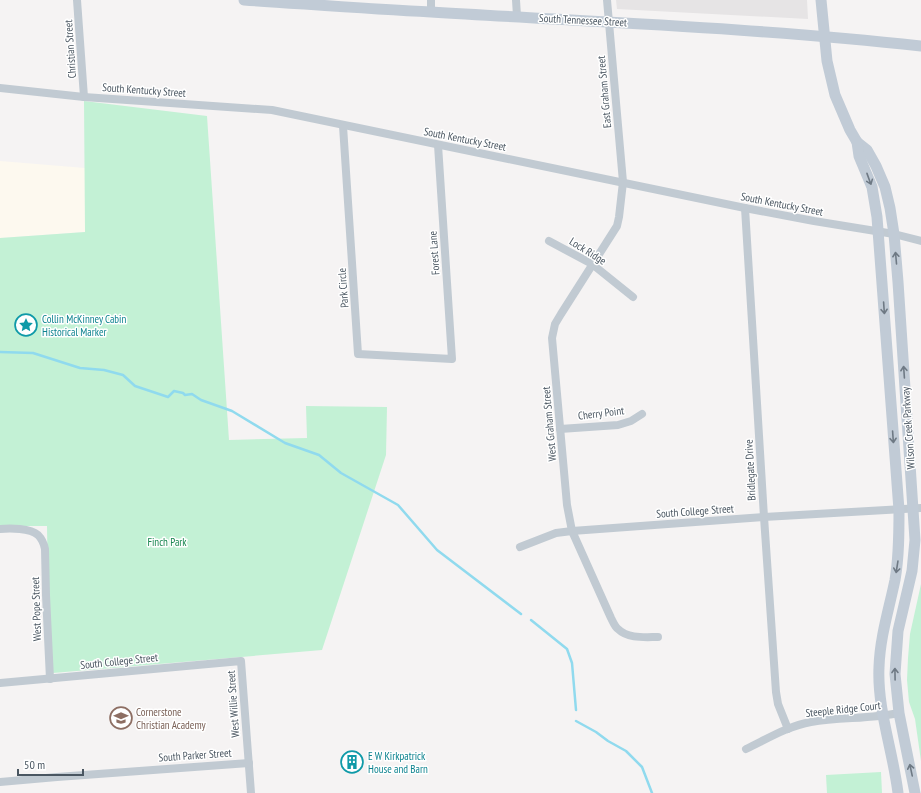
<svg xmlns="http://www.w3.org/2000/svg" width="921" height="793" font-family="'PT Sans Narrow',sans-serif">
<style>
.commercial{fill:#fdf9ef}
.education{fill:#e6e4e5}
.green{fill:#c3f1d5}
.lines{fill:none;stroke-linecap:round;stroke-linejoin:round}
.stream{stroke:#90daee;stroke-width:2.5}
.street{stroke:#c1cad2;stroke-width:8}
.secondary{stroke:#c1cbd6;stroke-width:11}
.oneway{stroke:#6e7984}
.labels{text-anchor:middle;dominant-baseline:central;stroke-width:3;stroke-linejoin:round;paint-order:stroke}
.street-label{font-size:11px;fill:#4a5661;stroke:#fff}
.culture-label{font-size:11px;fill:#0d838f;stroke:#fff;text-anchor:start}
.park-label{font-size:11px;fill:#17864f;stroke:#fff}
.education-label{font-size:11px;fill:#785e54;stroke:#fff;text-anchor:start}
</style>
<rect width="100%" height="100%" fill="#f5f3f3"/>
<polygon class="commercial" points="0,161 85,168 85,232 0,238"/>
<polygon class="education" points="616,0 807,0 808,19 617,9"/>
<g class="green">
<polygon points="84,101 207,116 229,440 307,438 306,406 387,407 386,455 322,650 53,673 48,594 47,526 0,526 0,238 85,232"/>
<polygon points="921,584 921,761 915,719 909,702 907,680 908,658 910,634"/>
<polygon points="881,772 882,793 827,793 826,775"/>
</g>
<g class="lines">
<g class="stream">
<polyline points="0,352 33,353 80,368 104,370 123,375 135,386 168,397 174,391 183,393 185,395 192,394 201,400 232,411 285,443 319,455 341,473 398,505 437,550 521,614"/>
<polyline points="531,620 567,649 572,663 576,710"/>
<polyline points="576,721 596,732 608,741 626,751 642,767 652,793"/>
</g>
<g class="street">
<polyline points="77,0 84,97"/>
<polyline points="431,0 431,12"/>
<polyline points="516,0 517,16"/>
<path d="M 607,0 L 623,182 L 619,217 L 617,226 L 561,314 L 555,324 L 552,338 L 567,505 L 572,531 L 611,618 C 613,622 615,627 618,629 C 628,639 645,637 658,637"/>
<polyline points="0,88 84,97 272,110 745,208 814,221 894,234 921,241"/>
<polyline points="343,126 358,354 452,359 438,145"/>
<polyline points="745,208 764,517 776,692 778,704 788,729"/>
<polyline points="549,241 592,264 633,297"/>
<polyline points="560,429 618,425 631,421 642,414"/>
<path d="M 0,529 C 10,528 30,528 38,535 C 42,539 44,544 45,549 L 46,595 L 50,679"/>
<polyline points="520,547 556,533 572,531 764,517 921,508"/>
<polyline points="0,683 241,661 251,793"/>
<path d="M 746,749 C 767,739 788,726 811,722 C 840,717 870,719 899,713"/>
<polyline points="0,782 57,777 249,763"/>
</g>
<g class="secondary">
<path d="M 244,0 C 306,4 368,9 431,12 C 594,22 758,28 921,46"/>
<polyline points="821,0 827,61 835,95 850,130 857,142 867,150 876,166 885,187 890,208 894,234 898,282 915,540 912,571 898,631 895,674 899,713 915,793"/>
<path d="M 857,142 L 859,156 L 872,187 L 877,217 L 899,510 C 899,534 899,557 895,580 C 889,609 880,637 879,667 C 877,709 893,751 898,793"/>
</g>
</g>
<defs><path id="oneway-shaft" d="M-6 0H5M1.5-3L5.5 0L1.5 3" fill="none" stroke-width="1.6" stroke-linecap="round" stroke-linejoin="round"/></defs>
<g class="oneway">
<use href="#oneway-shaft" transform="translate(869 179) rotate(70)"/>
<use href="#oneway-shaft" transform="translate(896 258) rotate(-95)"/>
<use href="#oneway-shaft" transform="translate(884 308) rotate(86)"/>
<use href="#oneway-shaft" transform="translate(904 372) rotate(-94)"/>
<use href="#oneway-shaft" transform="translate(893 437) rotate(86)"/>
<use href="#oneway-shaft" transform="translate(897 567) rotate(99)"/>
<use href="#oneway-shaft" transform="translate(895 674) rotate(-91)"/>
<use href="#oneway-shaft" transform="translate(911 770) rotate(-102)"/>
</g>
<defs>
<g id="sight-ring" transform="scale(1.15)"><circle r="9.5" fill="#fff" stroke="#0f9aa8" stroke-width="1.5"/><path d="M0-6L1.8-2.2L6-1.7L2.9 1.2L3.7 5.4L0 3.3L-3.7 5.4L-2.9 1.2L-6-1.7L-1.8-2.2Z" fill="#0f9aa8"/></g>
<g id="school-ring" transform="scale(1.15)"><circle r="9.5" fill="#fff" stroke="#8d6e63" stroke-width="1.5"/><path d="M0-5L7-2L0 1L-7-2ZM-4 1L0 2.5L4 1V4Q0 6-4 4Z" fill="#8d6e63"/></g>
<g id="building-ring" transform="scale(1.15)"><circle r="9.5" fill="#fff" stroke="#0f9aa8" stroke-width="1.5"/><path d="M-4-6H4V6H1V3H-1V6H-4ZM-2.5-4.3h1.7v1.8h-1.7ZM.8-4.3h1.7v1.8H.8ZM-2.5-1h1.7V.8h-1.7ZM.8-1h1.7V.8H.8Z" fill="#0f9aa8"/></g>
</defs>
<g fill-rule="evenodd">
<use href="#sight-ring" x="26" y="325"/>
<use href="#school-ring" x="121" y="718"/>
<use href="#building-ring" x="352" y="762"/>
</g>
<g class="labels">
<g class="street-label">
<text transform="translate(583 20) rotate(3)">South Tennessee Street</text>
<text transform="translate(70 49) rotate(-94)">Christian Street</text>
<text transform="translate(144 90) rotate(4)">South Kentucky Street</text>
<text transform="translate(604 92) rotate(-95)">East Graham Street</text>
<text transform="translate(465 139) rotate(11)">South Kentucky Street</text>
<text transform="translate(782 204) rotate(11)">South Kentucky Street</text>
<text transform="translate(588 251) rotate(32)">Lock Ridge</text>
<text transform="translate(434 253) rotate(-94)">Forest Lane</text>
<text transform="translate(343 288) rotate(-94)">Park Circle</text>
<text transform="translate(601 413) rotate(-7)">Cherry Point</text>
<text transform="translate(549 424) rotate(-95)">West Graham Street</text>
<text transform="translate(908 428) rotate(-94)">Wilson Creek Parkway</text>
<text transform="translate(750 470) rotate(-93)">Bridlegate Drive</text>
<text transform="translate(695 511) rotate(-4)">South College Street</text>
<text transform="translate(36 609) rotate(-92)">West Pope Street</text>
<text transform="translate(119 661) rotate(-6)">South College Street</text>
<text transform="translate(233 704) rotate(-94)">West Willie Street</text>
<text transform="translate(843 709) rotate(-6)">Steeple Ridge Court</text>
<text transform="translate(195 755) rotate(-4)">South Parker Street</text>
</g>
<g class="culture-label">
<text x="42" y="319">Collin McKinney Cabin<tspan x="42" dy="13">Historical Marker</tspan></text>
<text x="368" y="756">E W Kirkpatrick<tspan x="368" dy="13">House and Barn</tspan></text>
</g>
<g class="park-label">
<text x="167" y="542">Finch Park</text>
</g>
<g class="education-label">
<text x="136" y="712">Cornerstone<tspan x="136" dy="13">Christian Academy</tspan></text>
</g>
</g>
<path d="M18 769v6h65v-6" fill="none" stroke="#4a5661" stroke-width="2"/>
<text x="24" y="769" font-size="12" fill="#4a5661" stroke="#ffffff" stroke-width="3" paint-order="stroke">50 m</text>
</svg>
